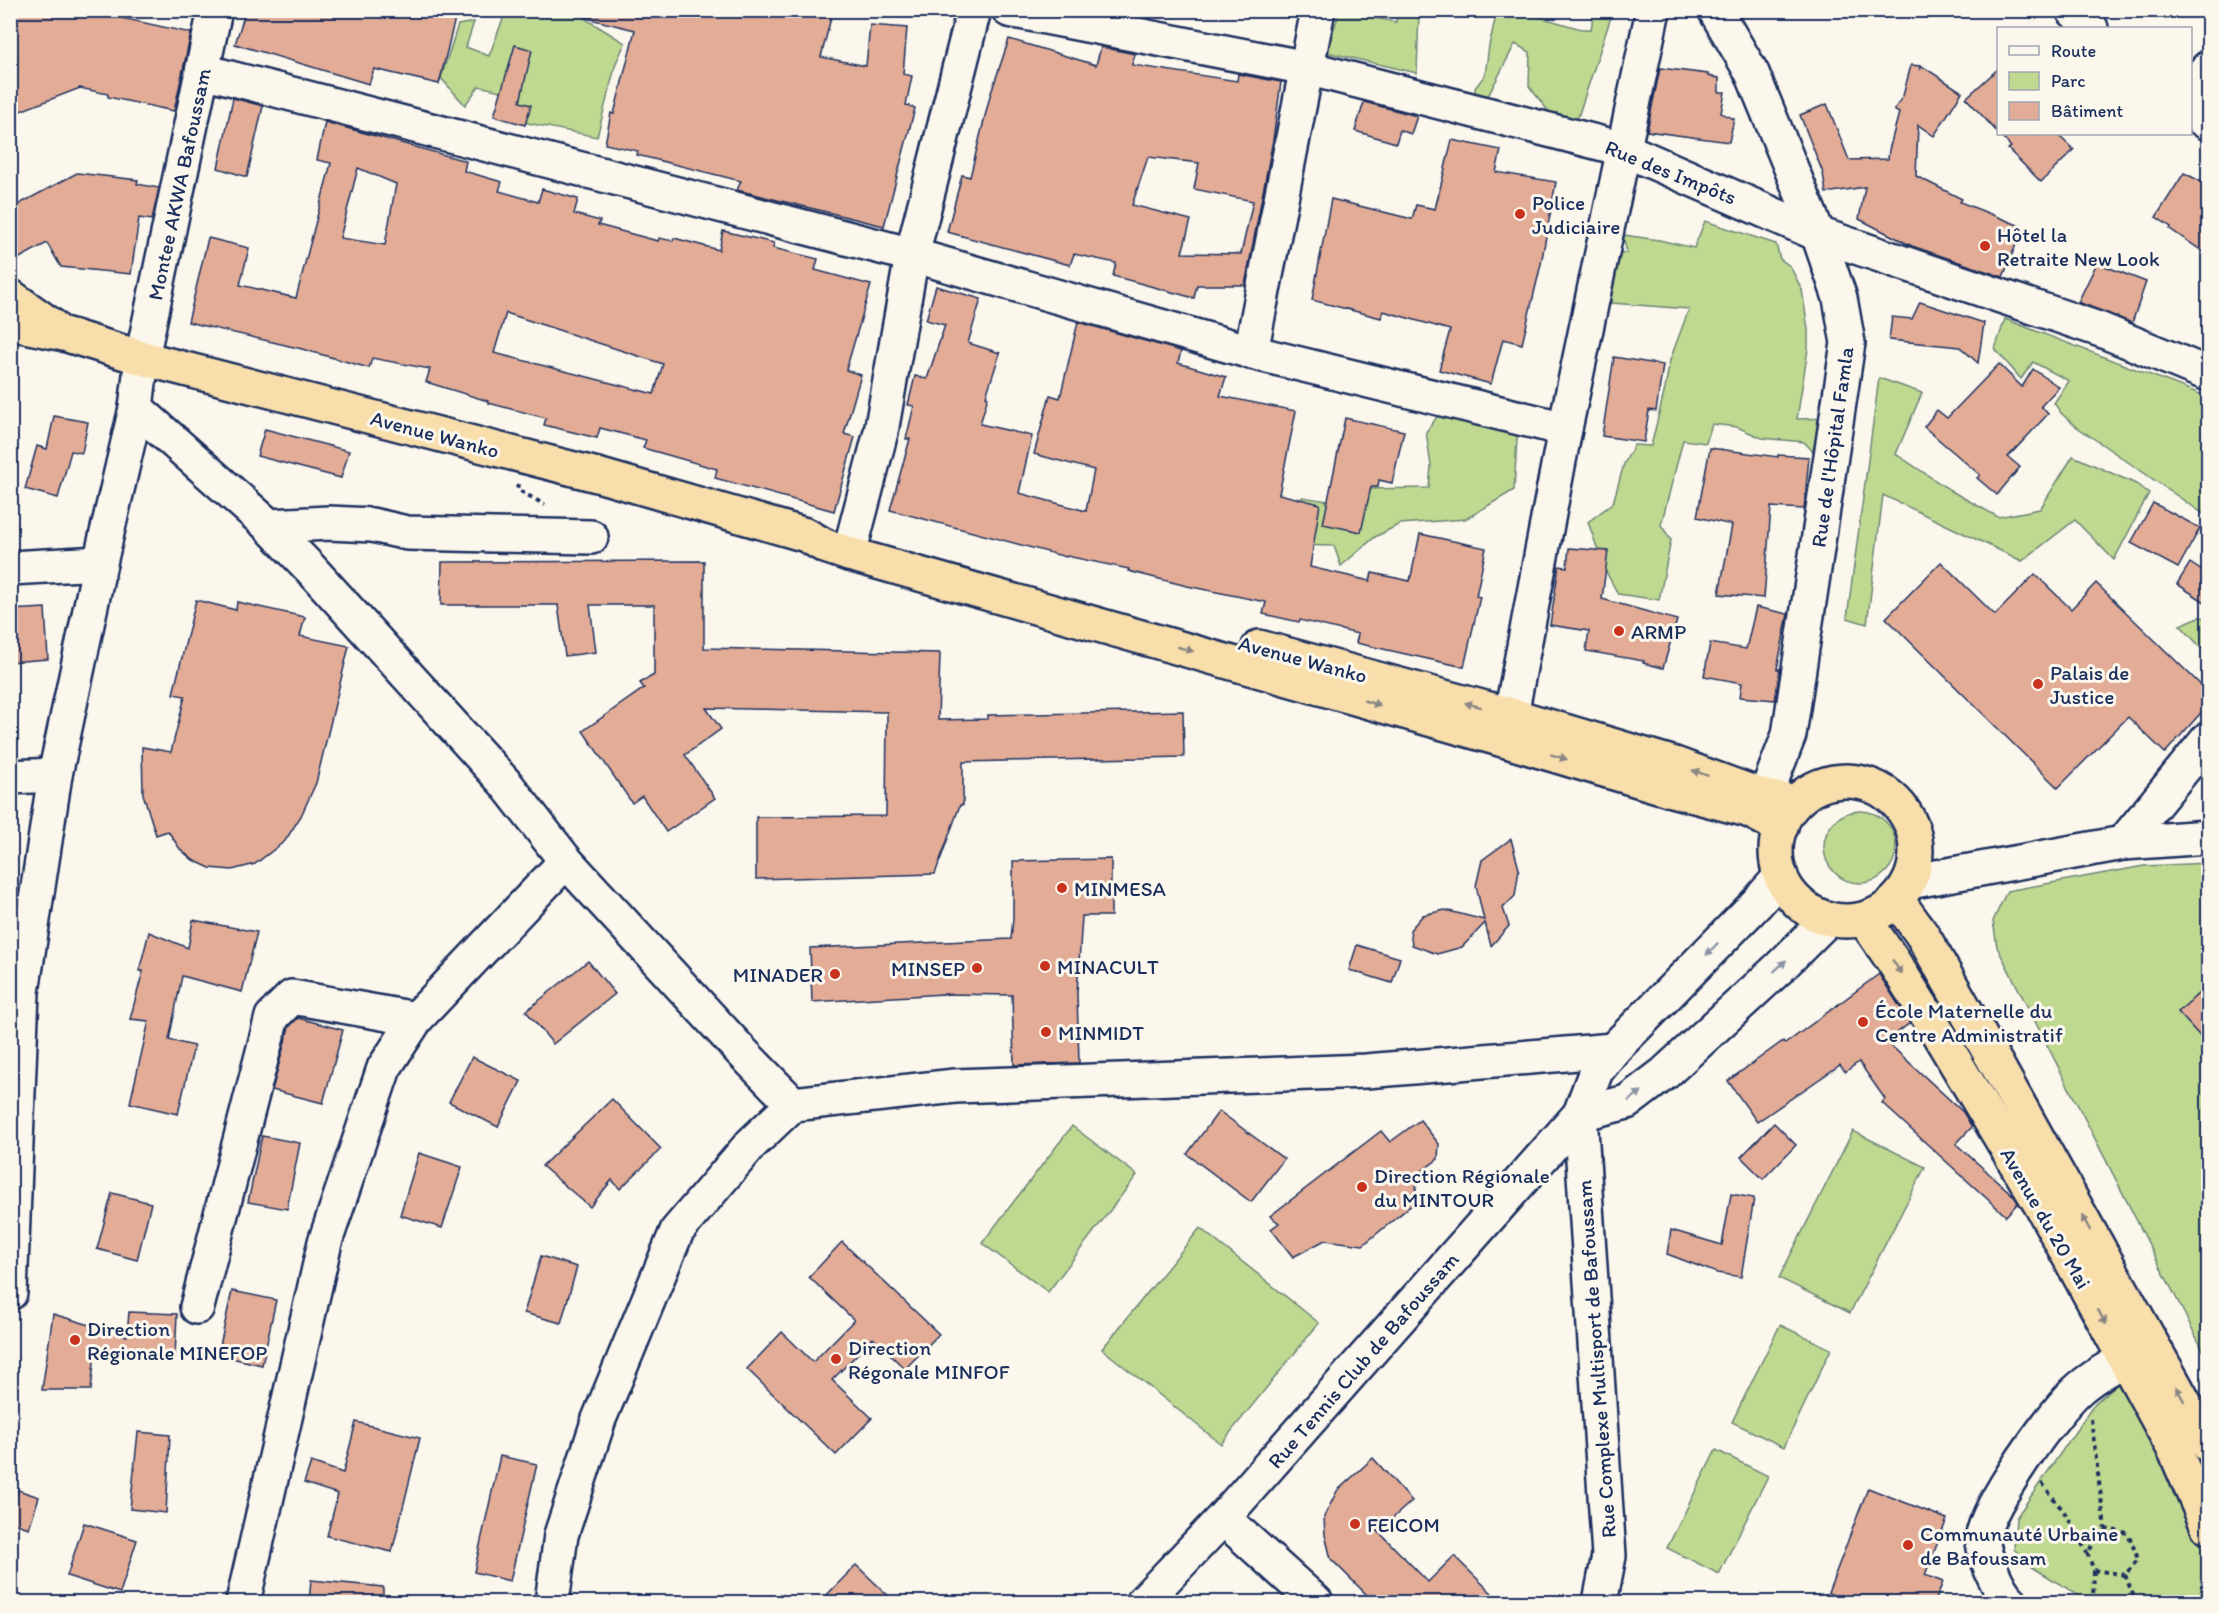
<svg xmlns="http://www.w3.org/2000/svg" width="2219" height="1613" font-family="Itim,sans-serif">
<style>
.green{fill:#bfd990;stroke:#6d8477;stroke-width:1.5}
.building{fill:#e2ac96;stroke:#1b2f5e;stroke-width:1.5;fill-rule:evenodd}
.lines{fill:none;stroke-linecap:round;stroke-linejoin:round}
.minor-casing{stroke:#1b2f5e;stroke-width:38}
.highway-casing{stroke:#1b2f5e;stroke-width:38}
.path{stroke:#1b2f5e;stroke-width:4;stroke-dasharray:4.5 4.5;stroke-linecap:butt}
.minor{stroke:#fbf7ec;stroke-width:33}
.highway{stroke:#f8deab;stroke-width:33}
.oneway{fill:#8a8684}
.oneway2{fill:#8b93a5}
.poi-dot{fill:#c8321e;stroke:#fbf7ec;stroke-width:2}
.labels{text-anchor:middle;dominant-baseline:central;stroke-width:6;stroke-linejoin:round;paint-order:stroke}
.street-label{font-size:21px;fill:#1b2f5e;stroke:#fbf7ec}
.poi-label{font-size:21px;fill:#1b2f5e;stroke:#fbf7ec;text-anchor:start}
</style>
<rect width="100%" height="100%" fill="#fbf7ec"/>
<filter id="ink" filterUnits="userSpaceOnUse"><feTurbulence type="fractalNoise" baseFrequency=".0167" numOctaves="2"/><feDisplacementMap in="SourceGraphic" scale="12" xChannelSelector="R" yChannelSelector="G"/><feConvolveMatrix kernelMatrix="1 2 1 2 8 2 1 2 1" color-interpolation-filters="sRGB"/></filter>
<g filter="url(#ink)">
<g class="green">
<polygon points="506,11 535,11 581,16 625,43 616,63 597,137 502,118 505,92 479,86 465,105 441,78 458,25 474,22 466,47 489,56"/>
<polygon points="1340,11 1396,22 1398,11 1419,11 1417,73 1326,52"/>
<polygon points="1497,11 1519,11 1581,29 1591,29 1594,11 1613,11 1577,120 1549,112 1529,86 1530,52 1515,44 1486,100 1475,96 1475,88 1485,75 1489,46"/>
<polygon points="1705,221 1776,244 1780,259 1790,266 1802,290 1808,329 1808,349 1797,419 1836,418 1827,466 1804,442 1762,438 1737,427 1712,424 1706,443 1683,440 1661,525 1671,540 1659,600 1618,594 1605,570 1588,522 1613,503 1624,464 1634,445 1651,446 1665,389 1670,360 1689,309 1611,303 1610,252 1627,253 1623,235 1659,240 1694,248"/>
<polygon points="2005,319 2208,397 2208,517 2074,425 2061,413 2054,403 2069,381 2033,362 2021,379 1995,349"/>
<polygon points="1879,378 1922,393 1896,454 1953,492 1998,517 2040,509 2073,456 2136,484 2149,493 2114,560 2075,520 2022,561 1883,495 1867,624 1847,618"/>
<polygon points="1442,410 1518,422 1514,490 1466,519 1400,524 1375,537 1341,566 1334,546 1291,545 1302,497 1347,504 1362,489 1429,488 1431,466 1426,432"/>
<polygon points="2199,617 2208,618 2208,655 2180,625"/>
<circle cx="1860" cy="847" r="36"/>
<polygon points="2208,863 2208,1360 1997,947 1993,921 2007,891 2144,866"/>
<polygon points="1072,1126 1137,1175 1048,1292 982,1243"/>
<polygon points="1853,1131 1925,1167 1850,1313 1779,1278"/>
<polygon points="1200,1228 1319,1323 1221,1444 1102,1349"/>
<polygon points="1780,1325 1831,1349 1784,1447 1732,1422"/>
<polygon points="2122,1380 2185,1506 2208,1562 2208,1602 2089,1602 2032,1567 2014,1549 2016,1518 2095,1403"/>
<polygon points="1716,1450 1768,1476 1719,1574 1667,1548"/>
</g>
<g class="building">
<polygon points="10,10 119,10 117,17 191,33 174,111 108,97 108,94 80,88 10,115"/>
<polygon points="246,10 457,10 439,84 374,69 369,84 235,44"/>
<polygon points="587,10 833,10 821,57 866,66 870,25 907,28 903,74 912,76 906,105 915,108 884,226 737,190 741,181 637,155 638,151 605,144 611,113 614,114 635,30 586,18"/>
<path d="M 1009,39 L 1096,65 L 1101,47 L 1135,54 L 1132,65 L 1237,81 L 1238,74 L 1281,82 L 1273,140 L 1245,285 L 1197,285 L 1194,298 L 1113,276 L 1116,263 L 1074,254 L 1070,265 L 947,232 L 962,175 L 970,177 L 990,96 ZM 1148,157 L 1199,163 L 1194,189 L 1253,201 L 1241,254 L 1182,253 L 1191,220 L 1132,205 Z"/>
<polygon points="515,45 532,50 520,102 531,105 525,125 494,116"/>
<polygon points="1911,65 1920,66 1920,70 1922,66 1962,92 1934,136 1918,125 1916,176 1962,199 1960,202 2023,227 2003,277 1912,246 1859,219 1865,187 1826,193 1823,173 1800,115 1827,104 1849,160 1888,159 1889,150 1899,113 1894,110 1903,96"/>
<polygon points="1660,68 1708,74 1708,76 1719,78 1719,92 1725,92 1721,113 1734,119 1729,142 1647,131"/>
<polygon points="1998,69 1998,134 2057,134 2074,150 2041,182 2008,149 2011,147 1966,98"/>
<polygon points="233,98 263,106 247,177 218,168"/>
<polygon points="1364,102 1417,116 1411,134 1400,130 1396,143 1355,131"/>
<path d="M 325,122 L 466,161 L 464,171 L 502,182 L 499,191 L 538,202 L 542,189 L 578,199 L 574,214 L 600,221 L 598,225 L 658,241 L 659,238 L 673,241 L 674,238 L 719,250 L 723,231 L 774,243 L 773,248 L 818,259 L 815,270 L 871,285 L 846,370 L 861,375 L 844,434 L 855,437 L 834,511 L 715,478 L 717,469 L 643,448 L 646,440 L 600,428 L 597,438 L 544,425 L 546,418 L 488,403 L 488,401 L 426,382 L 430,369 L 372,358 L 369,368 L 302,349 L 188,322 L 208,238 L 249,248 L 240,285 L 296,298 L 331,163 L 317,160 ZM 358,168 L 396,184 L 385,245 L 340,238 ZM 506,313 L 663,364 L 654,394 L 494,353 Z"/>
<polygon points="1452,140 1501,150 1496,172 1556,182 1541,264 1522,344 1503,339 1491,384 1439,370 1450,330 1383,311 1381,318 1312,300 1331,199 1412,219 1416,205 1435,209"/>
<polygon points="77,173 138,180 137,184 159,188 152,220 139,218 131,274 61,267 47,243 16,260 10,249 10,209"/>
<polygon points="2184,173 2208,185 2208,255 2170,229 2171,227 2156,217"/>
<polygon points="2097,263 2146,282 2132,323 2078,302"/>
<polygon points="936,286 981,299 968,343 1000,353 986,396 988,397 980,424 1032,436 1019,493 1086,511 1094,470 1034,454 1050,395 1060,398 1078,322 1181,351 1178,363 1226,377 1220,396 1296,411 1279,494 1320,504 1310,567 1370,581 1372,573 1410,581 1420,534 1486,548 1476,596 1480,597 1464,667 1356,643 1358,634 1300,620 1299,622 1263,614 1266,602 1187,586 1128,571 1129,569 1067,556 1066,557 890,510 910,439 906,439 914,406 908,405 915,376 927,379 945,325 926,320"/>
<polygon points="1920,302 1984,323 1978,363 1960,347 1889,340 1892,317 1912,319"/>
<polygon points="1614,357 1663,365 1656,411 1649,410 1644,442 1602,436"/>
<polygon points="1999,364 2022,387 2033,369 2059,387 2041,406 2048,414 2008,457 2020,467 1997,495 1977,478 1980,475 1924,427 1937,410 1947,418"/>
<polygon points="54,416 88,422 82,453 71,451 58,498 25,489 37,446 47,449"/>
<polygon points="1345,418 1404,431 1392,483 1379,480 1378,487 1371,487 1361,532 1323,524"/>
<polygon points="265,429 349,451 341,478 257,456"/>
<polygon points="1710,448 1778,457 1778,455 1809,457 1804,509 1771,507 1764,598 1719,594 1732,525 1697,517"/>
<polygon points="2153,503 2200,528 2178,568 2131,543"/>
<polygon points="1569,548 1608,551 1602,599 1677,620 1663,668 1643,663 1644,661 1586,651 1589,631 1550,625 1559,566 1567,567"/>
<polygon points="704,561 704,648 940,653 938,720 988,719 988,715 1183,711 1184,757 963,762 963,805 960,805 935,874 756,879 756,817 886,816 887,712 706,708 721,729 685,755 715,798 666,832 642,796 632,803 583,731 644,688 640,683 654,675 654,605 590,605 596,652 565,656 558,605 441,605 442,562"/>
<polygon points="1941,562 1995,615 2035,574 2071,609 2096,583 2208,692 2208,705 2165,753 2128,717 2058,788 1886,618"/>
<polygon points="2190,563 2208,575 2208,604 2177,584"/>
<polygon points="196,600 236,610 237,602 305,617 300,636 349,646 316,783 301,816 285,841 255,864 232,870 210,868 193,860 180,849 168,831 156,835 143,794 142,747 171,752 185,696 173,694"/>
<polygon points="1756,607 1788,614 1777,669 1780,669 1775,700 1740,697 1742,683 1704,676 1710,643 1746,649"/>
<polygon points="45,608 48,659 10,662 10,610"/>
<polygon points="1511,839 1519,869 1515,896 1503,908 1509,926 1491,946 1485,923 1462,947 1437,954 1412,945 1410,930 1423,915 1445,910 1484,920 1476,886 1482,860"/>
<polygon points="1111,859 1111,916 1082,916 1077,993 1079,1063 1014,1065 1012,995 943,994 812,1002 810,948 1011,939 1013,918 1013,861"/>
<polygon points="193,920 257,932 242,992 182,976 169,1040 194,1046 178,1114 130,1103 149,1021 130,1019 143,971 139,971 149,932 188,948"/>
<polygon points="1357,945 1400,958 1392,983 1349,970"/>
<polygon points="588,961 615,994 553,1044 526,1011"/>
<polygon points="1879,974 1910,1023 1886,1041 1963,1112 1972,1127 1956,1144 2014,1196 2018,1203 2006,1216 1882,1103 1885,1099 1859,1062 1845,1072 1840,1065 1757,1122 1728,1081 1783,1041 1785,1044"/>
<polygon points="2208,985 2208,1045 2178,1012"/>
<polygon points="298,1018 343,1030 323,1103 272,1090 289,1027"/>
<polygon points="472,1057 521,1081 498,1127 449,1102"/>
<polygon points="612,1099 661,1149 620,1189 612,1180 590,1207 542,1166"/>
<polygon points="1219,1111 1284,1159 1251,1202 1187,1154"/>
<polygon points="1420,1120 1439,1144 1438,1159 1418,1174 1414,1203 1363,1245 1325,1240 1293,1257 1271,1229 1279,1223 1270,1216 1381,1131 1390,1142"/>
<polygon points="1774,1123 1796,1145 1763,1179 1741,1157"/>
<polygon points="262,1136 300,1143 287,1209 248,1202"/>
<polygon points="419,1153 462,1167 442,1228 400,1215"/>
<polygon points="112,1193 151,1203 137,1260 97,1249"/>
<polygon points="1731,1194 1754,1198 1741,1277 1717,1273 1667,1254 1671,1230 1722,1245"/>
<polygon points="842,1242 939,1334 905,1369 873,1338 832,1380 872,1418 836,1455 747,1369 782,1332 813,1362 854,1320 809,1277"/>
<polygon points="541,1256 577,1267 561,1323 524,1313"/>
<polygon points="232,1291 276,1300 262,1365 218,1355"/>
<polygon points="129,1312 177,1314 175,1357 95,1353 91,1390 42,1390 53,1314 127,1336"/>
<polygon points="356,1422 420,1438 392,1552 327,1536 338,1494 304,1483 311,1462 343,1473"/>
<polygon points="138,1432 170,1435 166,1513 130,1509"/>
<polygon points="500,1456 537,1464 510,1581 474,1572"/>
<polygon points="1373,1458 1412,1501 1378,1531 1428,1582 1454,1556 1501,1602 1374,1602 1331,1559 1325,1535 1324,1517 1337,1491"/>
<polygon points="1868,1488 1947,1519 1925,1575 1943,1582 1935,1602 1853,1602 1828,1593"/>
<polygon points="18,1490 39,1497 29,1528 10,1522 10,1512"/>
<polygon points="84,1523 137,1540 120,1593 67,1576"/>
<polygon points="856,1565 895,1602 820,1602"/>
<polygon points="311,1580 383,1587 383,1602 309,1602"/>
</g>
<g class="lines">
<g class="minor-casing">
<g id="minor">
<polyline points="1009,10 1307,68 1623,149 1818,234 2101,330 2208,374"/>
<polyline points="1715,10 1752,73 1818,234 1840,298 1848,343 1789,735 1765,797"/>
<polyline points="2073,10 2091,28"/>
<polyline points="203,71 912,255 1251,352 1565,429"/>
<polyline points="2190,88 2208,68"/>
<polyline points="2190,111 2208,123"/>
<polyline points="1251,352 1318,10"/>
<polyline points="136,408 269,526 310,568 506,784 566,861 742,1052 793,1104"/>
<polyline points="269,526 329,523 372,525 407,533 591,537"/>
<polyline points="849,554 881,432 912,255 974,10"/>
<polyline points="10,568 100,563"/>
<polyline points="1503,740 1511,715 1565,429 1653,10"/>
<polyline points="10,777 55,775"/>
<polyline points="2123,843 2208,739"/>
<polyline points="1909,882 2123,843 2208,837"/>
<polyline points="1580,1114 1609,1556 1600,1602"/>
<polyline points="1580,1114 1627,1102 1665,1073 1778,969 1828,919"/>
<polyline points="10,1293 22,992 55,775 100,563 136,408 142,358 215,10"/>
<polyline points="197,1307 272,1017 292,997 416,1019"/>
<polyline points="1223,1518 1316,1602"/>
<polyline points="243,1602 325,1242 384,1068 416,1019 566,861"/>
<polyline points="552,1602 561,1535 599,1419 677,1231 751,1144 793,1104 955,1086 1366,1071 1613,1050"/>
<polyline points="1143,1602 1223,1518 1580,1114 1596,1071 1613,1050 1757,903 1781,876"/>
<path d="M 2011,1602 C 1999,1592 1981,1552 1983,1536 C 1987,1505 2055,1409 2080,1388 C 2100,1371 2127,1358 2151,1346"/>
</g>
</g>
<g class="highway-casing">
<g id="highway">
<polyline points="10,296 52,326"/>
<polyline points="10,323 64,334 142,358 601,476 806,535 825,546 849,554 1503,740 1668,789 1748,810 1781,827"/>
<polyline points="1259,647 1511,715 1675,764 1765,797 1795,802"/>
<circle cx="1846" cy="851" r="70"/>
<polyline points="1897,900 1923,936 1998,1067 2208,1445"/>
<polyline points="1864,919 1893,961 1932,1023 2042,1207 2175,1451 2208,1527"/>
</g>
</g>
<g class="path">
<polyline points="518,484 517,489 545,505"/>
<polyline points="2091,1419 2105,1529"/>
<polyline points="2042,1483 2067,1516 2087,1553"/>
<polygon points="2105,1529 2128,1533 2138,1559 2125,1575 2094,1570 2087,1553"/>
<polyline points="2125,1575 2136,1602"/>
<polyline points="2093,1602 2094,1570"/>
</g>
<use href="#minor" class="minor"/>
<use href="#highway" class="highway"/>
</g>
<defs><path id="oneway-solid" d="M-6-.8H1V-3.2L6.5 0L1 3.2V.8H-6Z" transform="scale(1.5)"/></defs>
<g class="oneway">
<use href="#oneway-solid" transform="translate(1185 649) rotate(16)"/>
<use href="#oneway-solid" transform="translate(1372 703) rotate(16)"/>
<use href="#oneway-solid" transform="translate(1473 705) rotate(-165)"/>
<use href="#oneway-solid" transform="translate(1559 757) rotate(17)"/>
<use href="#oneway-solid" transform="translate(1700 773) rotate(-160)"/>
<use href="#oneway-solid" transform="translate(1897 967) rotate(58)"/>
<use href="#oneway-solid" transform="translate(2086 1223) rotate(-119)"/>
<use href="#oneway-solid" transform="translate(2102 1317) rotate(61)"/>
<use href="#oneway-solid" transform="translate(2180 1394) rotate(-119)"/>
</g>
<g class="oneway2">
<use href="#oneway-solid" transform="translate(1712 949) rotate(134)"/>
<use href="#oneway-solid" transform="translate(1780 966) rotate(-43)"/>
<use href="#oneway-solid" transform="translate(1635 1096) rotate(-37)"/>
</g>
</g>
<g class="poi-dot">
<circle cx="1520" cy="214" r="6"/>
<circle cx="1985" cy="246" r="6"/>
<circle cx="1619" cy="631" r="6"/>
<circle cx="2038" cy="684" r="6"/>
<circle cx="1062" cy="888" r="6"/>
<circle cx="1045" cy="966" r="6"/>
<circle cx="977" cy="968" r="6"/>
<circle cx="835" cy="974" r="6"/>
<circle cx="1863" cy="1022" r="6"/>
<circle cx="1046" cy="1032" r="6"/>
<circle cx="1362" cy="1187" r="6"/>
<circle cx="75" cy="1340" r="6"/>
<circle cx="836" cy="1359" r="6"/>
<circle cx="1355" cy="1524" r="6"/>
<circle cx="1908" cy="1545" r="6"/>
</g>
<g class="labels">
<g class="street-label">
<text transform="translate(1671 172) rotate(22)">Rue des Impôts</text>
<text transform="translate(179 184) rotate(-78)">Montee AKWA Bafoussam</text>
<text transform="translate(435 434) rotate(15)">Avenue Wanko</text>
<text transform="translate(1832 447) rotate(-82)">Rue de l'Hôpital Famla</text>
<text transform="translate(1303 659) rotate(15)">Avenue Wanko</text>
<text transform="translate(2046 1218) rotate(60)">Avenue du 20 Mai</text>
<text transform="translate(1596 1359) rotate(-94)">Rue Complexe Multisport de Bafoussam</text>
<text transform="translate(1363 1360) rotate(-49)">Rue Tennis Club de Bafoussam</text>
</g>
<g class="poi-label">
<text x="1532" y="202">Police<tspan x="1532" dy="24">Judiciaire</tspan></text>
<text x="1997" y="234">Hôtel la<tspan x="1997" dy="24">Retraite New Look</tspan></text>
<text x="1631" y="631">ARMP</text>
<text x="2050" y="672">Palais de<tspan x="2050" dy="24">Justice</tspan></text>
<text x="1074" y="888">MINMESA</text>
<text x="1057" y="966">MINACULT</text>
<text x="965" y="968" text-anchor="end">MINSEP</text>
<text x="823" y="974" text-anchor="end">MINADER</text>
<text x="1875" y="1010">École Maternelle du<tspan x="1875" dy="24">Centre Administratif</tspan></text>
<text x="1058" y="1032">MINMIDT</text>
<text x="1374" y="1175">Direction Régionale<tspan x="1374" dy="24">du MINTOUR</tspan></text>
<text x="87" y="1328">Direction<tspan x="87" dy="24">Régionale MINEFOP</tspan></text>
<text x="848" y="1347">Direction<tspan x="848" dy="24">Régonale MINFOF</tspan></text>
<text x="1367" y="1524">FEICOM</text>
<text x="1920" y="1533">Communauté Urbaine<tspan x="1920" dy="24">de Bafoussam</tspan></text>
</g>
</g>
<rect width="2219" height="1613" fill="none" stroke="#fbf7ec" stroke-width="36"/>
<rect x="18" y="18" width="2183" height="1577" fill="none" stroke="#1b2f5e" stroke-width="2" filter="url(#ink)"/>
<rect x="1997" y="27" width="195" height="108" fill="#fbf7ec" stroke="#a1a7b3" stroke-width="1.5"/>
<rect x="2009" y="46" width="30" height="9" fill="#fbf7ec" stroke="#a1a7b3" stroke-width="1.5"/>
<text x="2051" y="57" font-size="18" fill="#1b2f5e">Route</text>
<rect x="2009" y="72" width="30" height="18" fill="#bfd990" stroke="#a1a7b3" stroke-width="1.5"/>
<text x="2051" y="87" font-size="18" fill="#1b2f5e">Parc</text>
<rect x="2009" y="102" width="30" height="18" fill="#e2ac96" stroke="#a1a7b3" stroke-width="1.5"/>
<text x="2051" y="117" font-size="18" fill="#1b2f5e">Bâtiment</text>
</svg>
